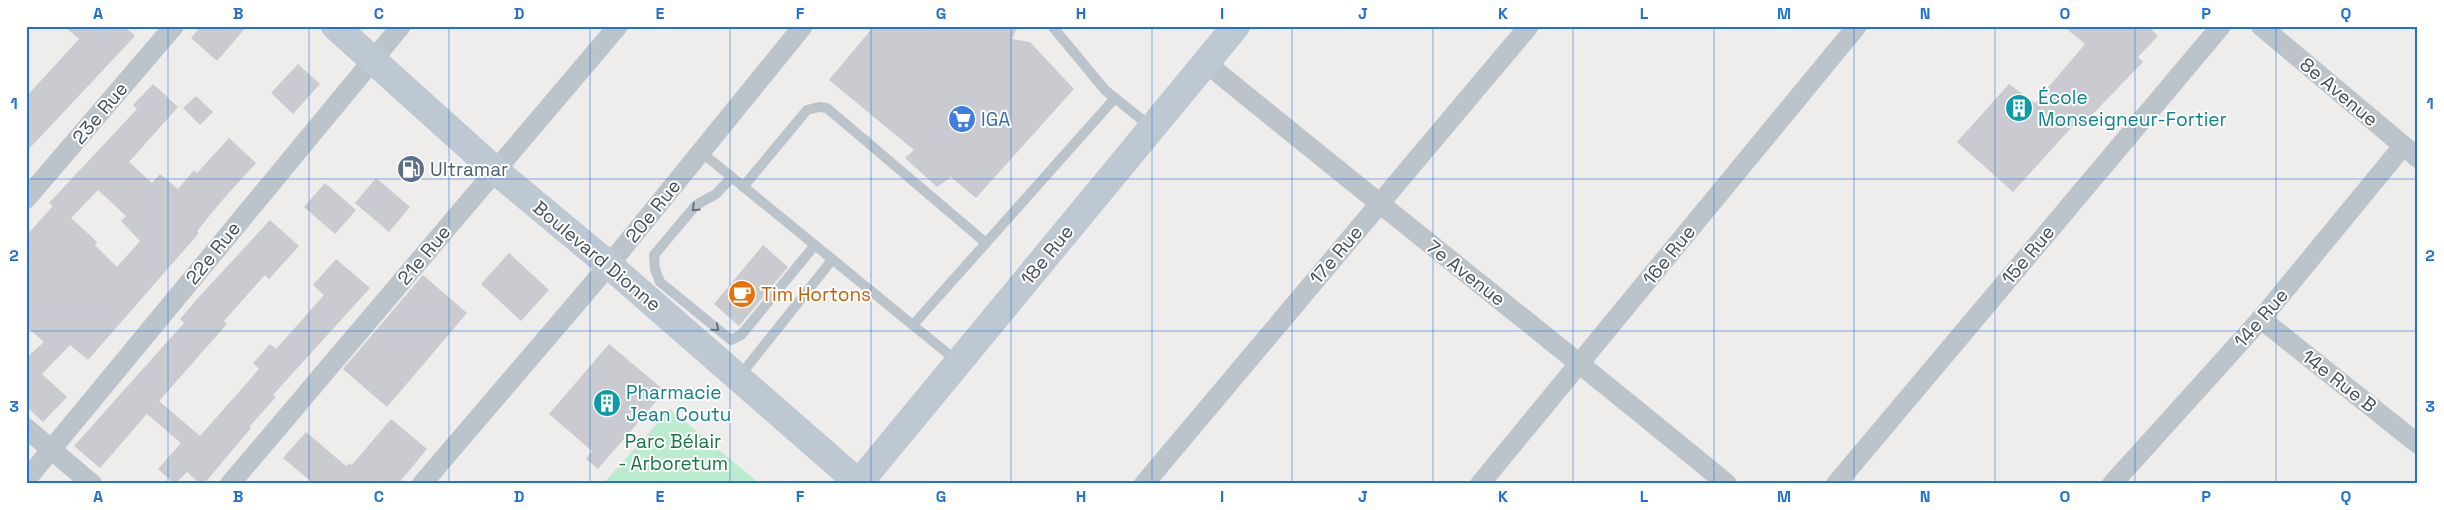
<svg xmlns="http://www.w3.org/2000/svg" width="2444" height="510" font-family="'Space Grotesk',sans-serif">
<style>
.green{fill:#bbeccd}
.building{fill:#c9cbd1;fill-rule:evenodd}
.lines{fill:none;stroke-linecap:round;stroke-linejoin:round}
.lane{stroke:#bbc4cb;stroke-width:10}
.street{stroke:#bbc4cb;stroke-width:20}
.secondary{stroke:#bdc8d2;stroke-width:28}
.oneway{stroke:#68727a}
.grid{fill:none;stroke:#2070d5;stroke-width:1;stroke-opacity:0.55}
.labels{text-anchor:middle;dominant-baseline:central;stroke-width:4;stroke-linejoin:round;paint-order:stroke}
.street-label{font-size:19px;fill:#454f58;stroke:#fff}
.culture-label{font-size:19px;fill:#0d838f;stroke:#fff;text-anchor:start}
.shop-label{font-size:19px;fill:#366cbe;stroke:#fff;text-anchor:start}
.service-label{font-size:19px;fill:#4e5e75;stroke:#fff;text-anchor:start}
.food-label{font-size:19px;fill:#c56008;stroke:#fff;text-anchor:start}
.park-label{font-size:19px;fill:#1a7647;stroke:#fff}
.neatline{fill:none;stroke:#2070d5;stroke-width:2}
.grid-label{font-size:16px;text-anchor:middle;font-weight:bold;fill:#2070d5}
</style>
<rect width="100%" height="100%" fill="#efecec"/>
<polygon class="green" points="670,409 760,484 603,484"/>
<g class="building">
<polygon points="64,26 124,26 135,36 26,152 26,97 79,39"/>
<polygon points="201,26 247,26 217,61 191,38"/>
<polygon points="874,26 1018,26 1012,39 1030,42 1074,89 976,198 951,177 937,187 905,158 914,150 829,80"/>
<polygon points="2063,26 2148,26 2158,36 2138,57 2143,62 2085,122 2080,118 2013,192 1957,142 2009,84 2035,103 2085,44"/>
<polygon points="298,64 320,84 293,114 271,93"/>
<path d="M 153,84 L 178,107 L 129,162 L 152,183 L 160,174 L 178,189 L 194,170 L 197,173 L 229,138 L 256,163 L 225,197 L 197,231 L 199,233 L 88,360 L 70,345 L 42,374 L 67,397 L 43,422 L 26,406 L 26,358 L 44,342 L 26,326 L 26,236 L 53,206 L 49,203 L 137,109 L 133,105 ZM 98,190 L 126,216 L 121,221 L 140,241 L 117,267 L 95,245 L 97,242 L 71,218 Z"/>
<polygon points="196,96 213,112 200,125 183,108"/>
<polygon points="376,178 410,207 389,232 355,203"/>
<polygon points="325,183 356,210 335,234 304,207"/>
<polygon points="270,220 299,246 269,279 265,275 224,321 227,324 159,401 200,436 259,369 253,363 270,344 276,349 324,295 313,285 336,259 370,288 273,395 276,397 250,426 251,428 204,484 200,484 187,472 175,484 158,469 181,443 147,414 100,468 74,446 184,323 180,319 198,298"/>
<polygon points="763,245 788,267 739,326 714,304"/>
<polygon points="509,253 549,290 521,321 481,284"/>
<polygon points="423,275 467,313 387,407 343,369"/>
<polygon points="609,344 665,391 598,469 586,459 592,451 549,414"/>
<polygon points="391,419 427,449 398,484 314,484 283,458 306,432 346,466 349,463 352,465"/>
</g>
<g class="lines">
<g class="lane">
<polyline points="1052,26 1105,90 1151,127"/>
<polyline points="701,152 958,362"/>
<polyline points="732,177 716,194 696,205 654,255 655,269 660,282 731,340 741,335 815,245"/>
<polyline points="743,187 807,110 819,107 827,108 986,243"/>
<polyline points="913,325 1115,98"/>
<polyline points="739,377 832,260"/>
</g>
<g class="street">
<polyline points="2261,26 2418,158"/>
<path d="M 1205,62 C 1378,204 1554,341 1727,484"/>
<polyline points="26,199 174,26"/>
<polyline points="2261,319 2418,444"/>
<polyline points="26,428 92,484"/>
<polyline points="26,480 401,26"/>
<polyline points="230,484 618,26"/>
<polyline points="422,484 609,265 803,26"/>
<polyline points="1144,484 1529,26"/>
<polyline points="1480,484 1857,26"/>
<polyline points="1836,484 2221,26"/>
<polyline points="2112,484 2261,319 2403,146"/>
</g>
<g class="secondary">
<polyline points="335,26 496,171 609,265 860,484"/>
<polyline points="858,484 1236,26"/>
</g>
</g>
<defs><path id="oneway-chevron" d="M-2-3.5L2.5 0L-2 3.5" fill="none" stroke-width="1.6" stroke-linecap="round" stroke-linejoin="round" transform="scale(1.25)"/></defs>
<g class="oneway">
<use href="#oneway-chevron" transform="translate(695 208) rotate(137)"/>
<use href="#oneway-chevron" transform="translate(716 328) rotate(39)"/>
</g>
<path class="grid" d="M 168,26 L 168,484M 309,26 L 309,484M 449,26 L 449,484M 590,26 L 590,484M 730,26 L 730,484M 871,26 L 871,484M 1011,26 L 1011,484M 1152,26 L 1152,484M 1292,26 L 1292,484M 1433,26 L 1433,484M 1573,26 L 1573,484M 1714,26 L 1714,484M 1854,26 L 1854,484M 1995,26 L 1995,484M 2135,26 L 2135,484M 2276,26 L 2276,484M 26,179 L 2418,179M 26,331 L 2418,331"/>
<defs>
<g id="building-disc" transform="scale(1.4375)"><circle r="9.5" fill="#0f9aa8" stroke="#fff"/><path d="M-4-6H4V6H1V3H-1V6H-4ZM-2.5-4.3h1.7v1.8h-1.7ZM.8-4.3h1.7v1.8H.8ZM-2.5-1h1.7V.8h-1.7ZM.8-1h1.7V.8H.8Z" fill="#fff"/></g>
<g id="supermarket-disc" transform="scale(1.4375)"><circle r="9.5" fill="#3f7fe0" stroke="#fff"/><path d="M-6-5.5h2.5l.6 2H6L4.5 2H-2.5L-4.4-4H-6ZM-1.5 3.2a1.3 1.3 0 1 0 .1 0ZM3 3.2a1.3 1.3 0 1 0 .1 0Z" fill="#fff"/></g>
<g id="fuel-disc" transform="scale(1.4375)"><circle r="9.5" fill="#5c6f8a" stroke="#fff"/><path d="M-5.5-6h7V0h2V4h1.3V-2.5L3-4.5l.8-.8L6-3V5H2.5V1h-1V6h-7ZM-4.2-4.7v3.2H.2V-4.7Z" fill="#fff"/></g>
<g id="cafe-disc" transform="scale(1.4375)"><circle r="9.5" fill="#e8710a" stroke="#fff"/><path d="M-5.5-4.5H6V0H3Q3 3.5 0 3.5H-2.5Q-5.5 3.5-5.5 0ZM3-3.2v2h1.7v-2ZM-6 4.5H4V6H-6Z" fill="#fff"/></g>
</defs>
<g fill-rule="evenodd">
<use href="#building-disc" x="2019" y="108"/>
<use href="#supermarket-disc" x="962" y="119"/>
<use href="#fuel-disc" x="411" y="169"/>
<use href="#cafe-disc" x="742" y="294"/>
<use href="#building-disc" x="607" y="403"/>
</g>
<g class="labels">
<g class="street-label">
<text transform="translate(2339 92) rotate(40)">8e Avenue</text>
<text transform="translate(100 113) rotate(-50)">23e Rue</text>
<text transform="translate(653 211) rotate(-51)">20e Rue</text>
<text transform="translate(213 253) rotate(-51)">22e Rue</text>
<text transform="translate(424 255) rotate(-50)">21e Rue</text>
<text transform="translate(1047 255) rotate(-51)">18e Rue</text>
<text transform="translate(1336 255) rotate(-50)">17e Rue</text>
<text transform="translate(1669 255) rotate(-51)">16e Rue</text>
<text transform="translate(2028 255) rotate(-50)">15e Rue</text>
<text transform="translate(597 256) rotate(40)">Boulevard Dionne</text>
<text transform="translate(1466 273) rotate(38)">7e Avenue</text>
<text transform="translate(2261 318) rotate(-49)">14e Rue</text>
<text transform="translate(2339 381) rotate(38)">14e Rue B</text>
</g>
<g class="culture-label">
<text x="2038" y="97">École<tspan x="2038" dy="22">Monseigneur-Fortier</tspan></text>
<text x="626" y="392">Pharmacie<tspan x="626" dy="22">Jean Coutu</tspan></text>
</g>
<g class="shop-label">
<text x="981" y="119">IGA</text>
</g>
<g class="service-label">
<text x="430" y="169">Ultramar</text>
</g>
<g class="food-label">
<text x="761" y="294">Tim Hortons</text>
</g>
<g class="park-label">
<text x="673" y="441">Parc Bélair<tspan x="673" dy="22">- Arboretum</tspan></text>
</g>
</g>
<rect width="2444" height="510" fill="none" stroke="#ffffff" stroke-width="55"/>
<rect x="28" y="28" width="2388" height="454" class="neatline"/>
<g class="grid-label">
<text x="98" y="19">A</text>
<text x="238" y="19">B</text>
<text x="379" y="19">C</text>
<text x="519" y="19">D</text>
<text x="660" y="19">E</text>
<text x="800" y="19">F</text>
<text x="941" y="19">G</text>
<text x="1081" y="19">H</text>
<text x="1222" y="19">I</text>
<text x="1363" y="19">J</text>
<text x="1503" y="19">K</text>
<text x="1644" y="19">L</text>
<text x="1784" y="19">M</text>
<text x="1925" y="19">N</text>
<text x="2065" y="19">O</text>
<text x="2206" y="19">P</text>
<text x="2346" y="19">Q</text>
<text x="14" y="109">1</text>
<text x="2430" y="109">1</text>
<text x="14" y="261">2</text>
<text x="2430" y="261">2</text>
<text x="14" y="412">3</text>
<text x="2430" y="412">3</text>
<text x="98" y="502">A</text>
<text x="238" y="502">B</text>
<text x="379" y="502">C</text>
<text x="519" y="502">D</text>
<text x="660" y="502">E</text>
<text x="800" y="502">F</text>
<text x="941" y="502">G</text>
<text x="1081" y="502">H</text>
<text x="1222" y="502">I</text>
<text x="1363" y="502">J</text>
<text x="1503" y="502">K</text>
<text x="1644" y="502">L</text>
<text x="1784" y="502">M</text>
<text x="1925" y="502">N</text>
<text x="2065" y="502">O</text>
<text x="2206" y="502">P</text>
<text x="2346" y="502">Q</text>
</g>
</svg>
